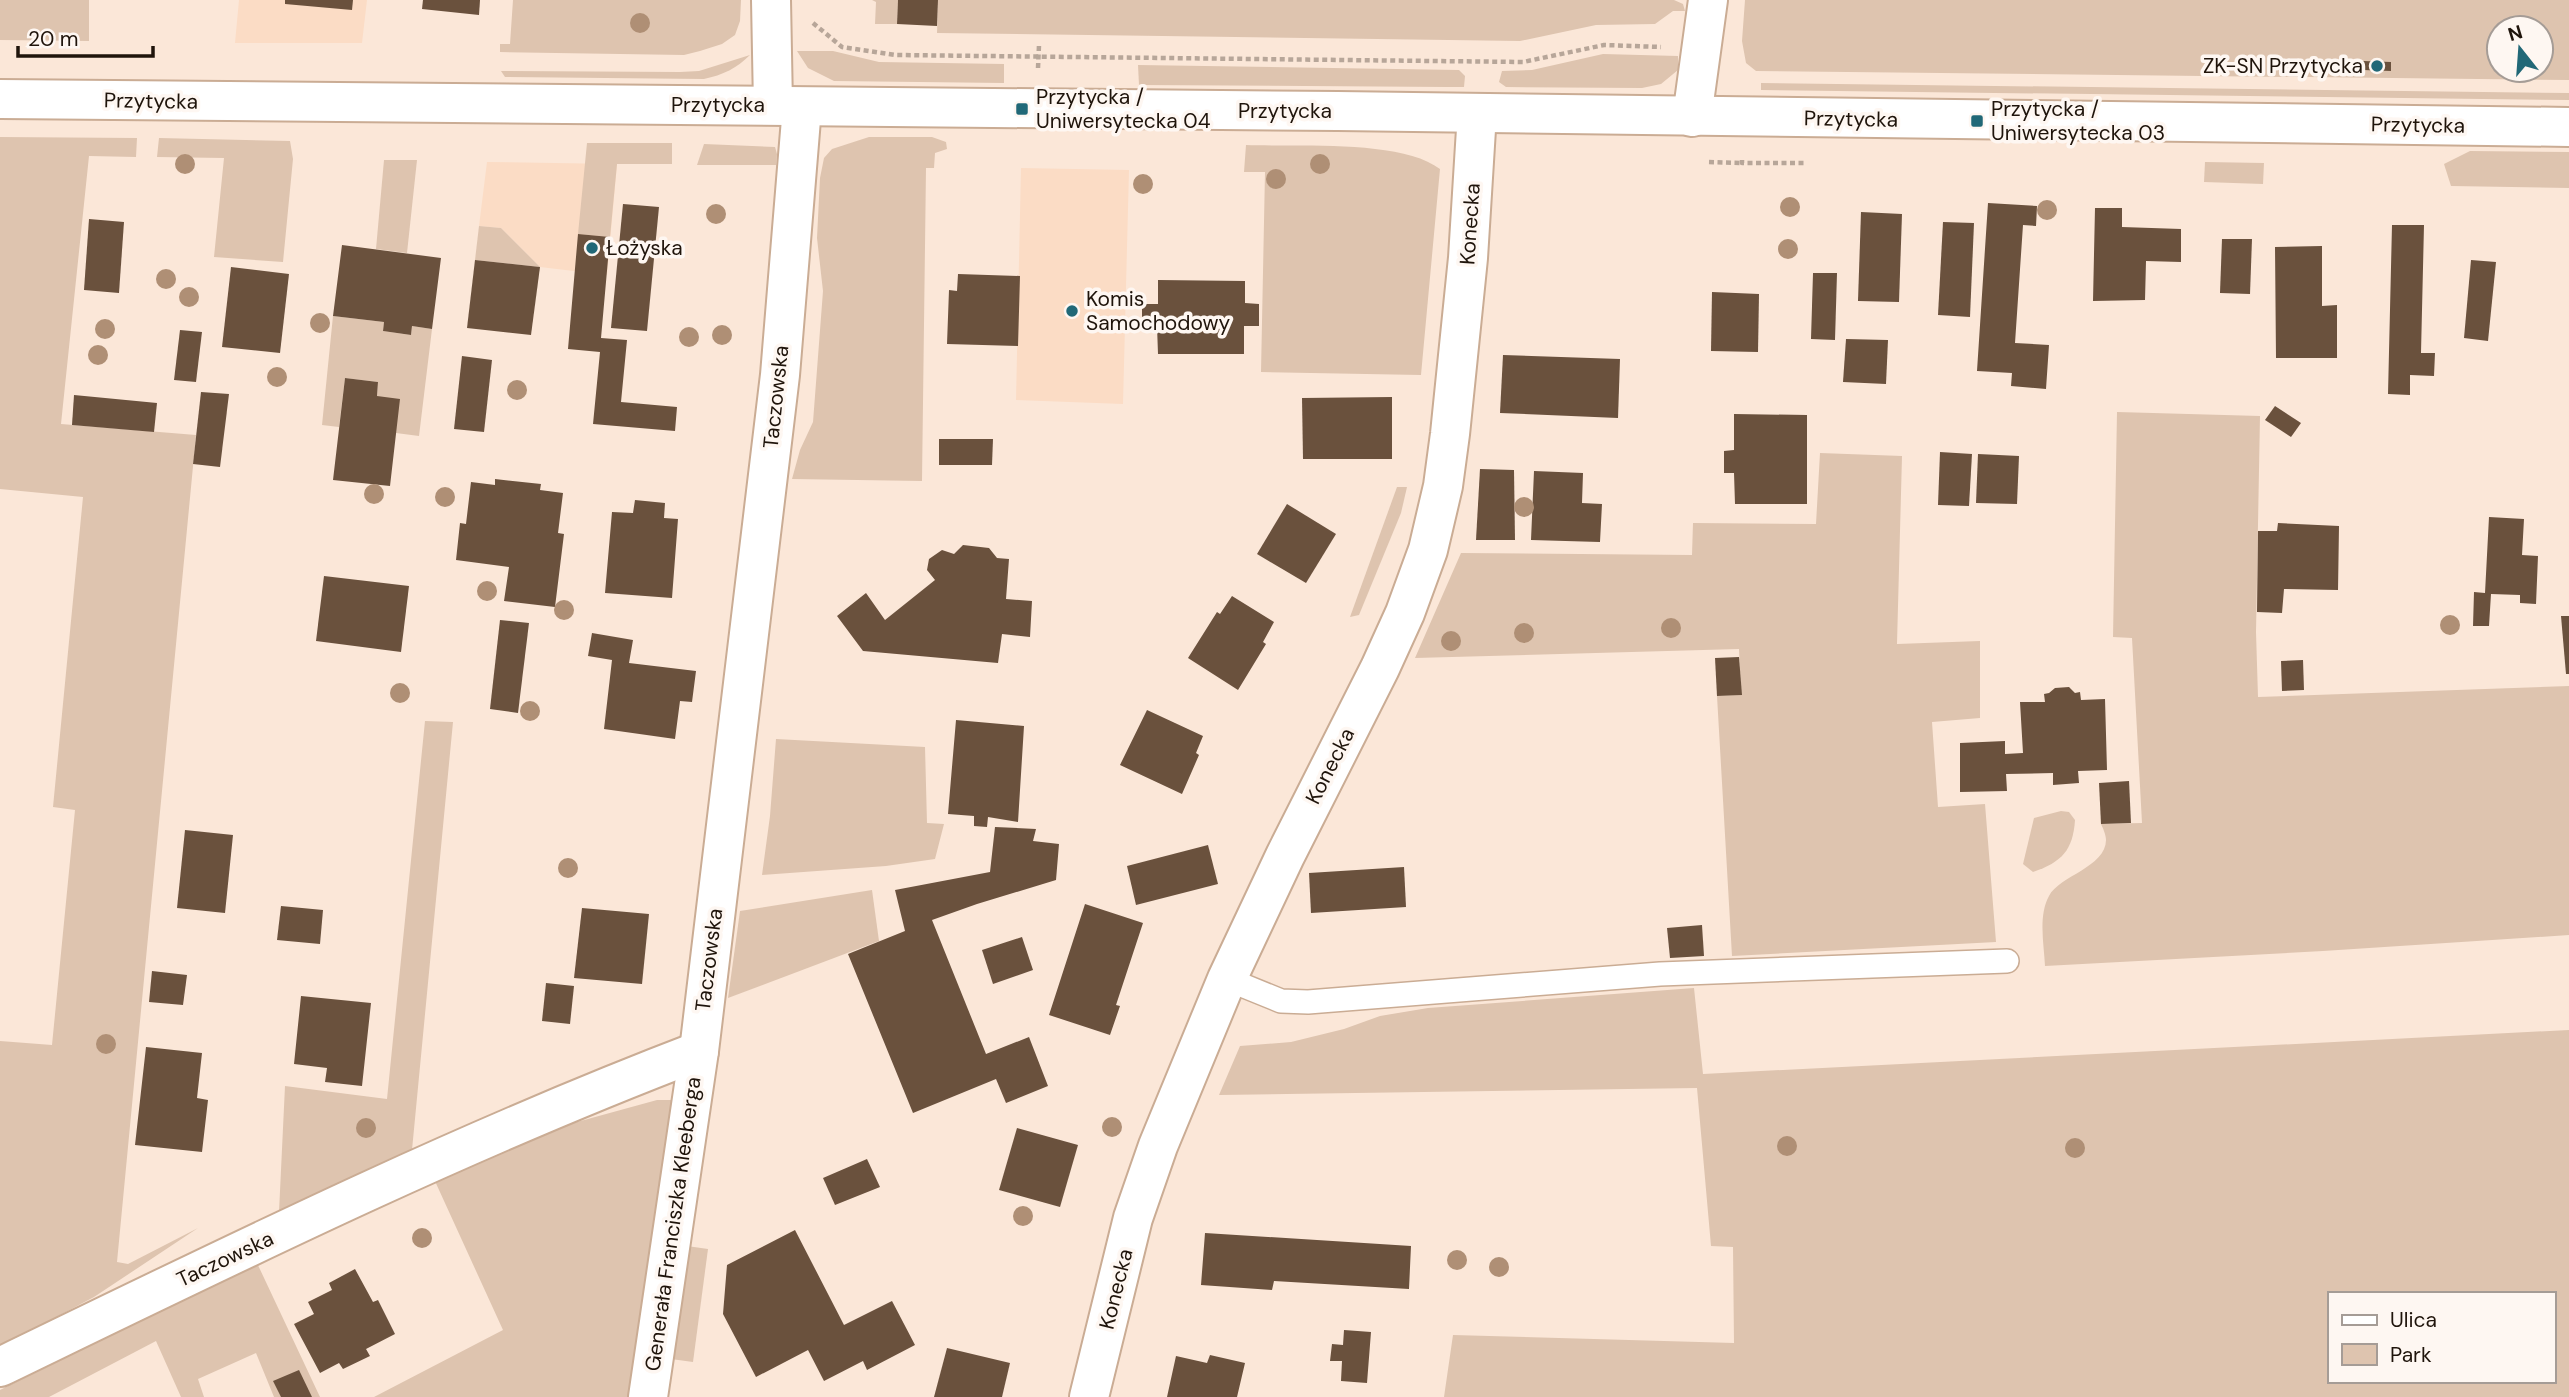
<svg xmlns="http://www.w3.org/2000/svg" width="2569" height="1397" font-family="'DM Sans',sans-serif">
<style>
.built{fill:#fbdcc5}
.green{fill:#dec4af;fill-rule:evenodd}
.building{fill:#6a513d}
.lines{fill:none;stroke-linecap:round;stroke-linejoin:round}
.lane-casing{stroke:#caac94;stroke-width:26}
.street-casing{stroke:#caac94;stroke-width:42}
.secondary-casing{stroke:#caac94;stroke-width:42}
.path{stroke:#b7a699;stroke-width:4.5;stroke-dasharray:5 3.5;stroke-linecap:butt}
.lane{stroke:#fff;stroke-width:23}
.street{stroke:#fff;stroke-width:38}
.secondary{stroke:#fff;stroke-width:38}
.tree{fill:#af8f75}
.poi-dot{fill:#216877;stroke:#fef7f2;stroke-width:2.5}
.labels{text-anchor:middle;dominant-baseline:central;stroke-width:7;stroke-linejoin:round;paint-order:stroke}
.poi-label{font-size:21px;fill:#1f140b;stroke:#fef7f2;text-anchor:start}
.street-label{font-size:21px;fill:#1f140b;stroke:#fef7f2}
</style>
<rect width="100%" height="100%" fill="#fbe7d8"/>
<g class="built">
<polygon points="239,0 367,0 362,43 235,43"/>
<polygon points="487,162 617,164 607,275 540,267 501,228 479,226"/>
<polygon points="1021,168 1129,170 1123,404 1016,400"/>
</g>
<g class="green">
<polygon points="0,0 89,0 89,41 0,40"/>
<polygon points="513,0 741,0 740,21 735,35 722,44 700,51 684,55 500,52 500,44 510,44"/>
<polygon points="872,0 898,0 897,24 875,24 876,2"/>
<polygon points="938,0 1674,0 1683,4 1685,11 1673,11 1655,24 1596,25 1520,41 937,33"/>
<path d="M 1745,0 L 2569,0 L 2569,80 L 1756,71 L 1746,63 L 1742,41 ZM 2499,28 L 2541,28 L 2541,70 L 2499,70 Z"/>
<polygon points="797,51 833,51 879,62 1004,64 1004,83 834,81 808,68"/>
<polygon points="1603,54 1678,56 1678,70 1661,84 1642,88 1506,87 1499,82 1502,71 1532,70"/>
<path d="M 750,55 C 737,68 723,75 704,79 L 505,77 L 501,71 L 680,72 L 699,71 Z"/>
<polygon points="1138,65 1459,70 1465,76 1464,87 1447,87 1139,85"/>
<polygon points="1761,83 2569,93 2569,100 1761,90"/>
<polygon points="0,137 137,138 136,157 89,156 61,424 196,435 117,1262 128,1264 198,1228 94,1297 0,1347 0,1041 52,1045 75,810 53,807 83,497 0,489"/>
<polygon points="869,137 932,137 946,142 947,149 935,153 934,168 926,168 922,481 792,479 800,450 813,422 823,291 817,238 820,178 824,158 832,149"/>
<polygon points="159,138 290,141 293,159 283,262 214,257 224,158 157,157"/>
<polygon points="587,143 672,143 672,164 617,164 610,237 578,234"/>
<polygon points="704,144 775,147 777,154 776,165 697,165"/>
<path d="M 1246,145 C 1296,147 1402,139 1440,169 L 1421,375 L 1261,372 L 1265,172 L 1244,172 Z"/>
<polygon points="2470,151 2569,152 2569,188 2451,186 2444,164"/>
<polygon points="384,160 417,160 407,253 376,249"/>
<polygon points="2205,162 2264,163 2263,184 2204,182"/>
<polygon points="479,226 501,228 540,267 475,260"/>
<polygon points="333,316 384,322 383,331 411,335 412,326 432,329 419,436 396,433 377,396 378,382 345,378 339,427 322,425"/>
<path d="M 2117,412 L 2260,416 L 2256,632 L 2258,697 L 2569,686 L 2569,935 L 2323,951 L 2045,966 C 2044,944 2038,916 2049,896 C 2059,876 2106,867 2106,840 C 2106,835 2103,828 2101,824 L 2142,823 L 2132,638 L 2113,637 Z"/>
<polygon points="1820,453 1902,456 1897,644 1980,641 1980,718 1932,722 1938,807 1985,804 1996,942 1732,956 1717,696 1741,695 1739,649 1415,658 1461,553 1692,555 1693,523 1816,524"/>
<polygon points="1397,487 1407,487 1401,513 1359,615 1350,617"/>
<polygon points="425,721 453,722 412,1150 279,1212 285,1086 387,1099"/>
<polygon points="776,739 925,747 927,823 944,824 935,859 886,866 762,875 770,816"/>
<path d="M 2061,811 L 2069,812 L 2075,820 C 2073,850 2062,862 2033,872 L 2023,864 L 2034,818 Z"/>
<polygon points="872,890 879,941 728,998 740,911"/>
<path d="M 1694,988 L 1703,1074 L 2569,1030 L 2569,1397 L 1444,1397 L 1453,1335 L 1734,1343 L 1733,1247 L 1711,1246 L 1697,1088 L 1219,1095 L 1240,1046 L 1291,1042 L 1344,1029 L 1380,1016 L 1428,1008 ZM 2329,1294 L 2553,1294 L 2553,1381 L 2329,1381 Z"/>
<polygon points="657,1100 676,1100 634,1397 374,1397 503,1330 434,1179 566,1125"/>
<polygon points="687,1246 708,1249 693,1362 671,1359"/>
<polygon points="257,1263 320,1397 274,1397 256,1353 198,1379 204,1397 181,1397 156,1341 49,1397 0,1397 0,1390"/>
</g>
<g class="building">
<polygon points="285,0 353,0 352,10 285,4"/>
<polygon points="423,0 480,0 479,15 422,9"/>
<polygon points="898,0 938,0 937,26 897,24"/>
<polygon points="2363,61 2391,62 2391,71 2363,70"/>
<polygon points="1988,203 2037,206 2036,226 2023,225 2015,343 2049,345 2046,389 2011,386 2012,373 1977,371"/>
<polygon points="623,204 659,207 647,331 611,328"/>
<polygon points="2095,208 2122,208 2122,227 2181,229 2181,262 2146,261 2145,300 2093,301"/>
<polygon points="1861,212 1902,214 1899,302 1858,301"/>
<polygon points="89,219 124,222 119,293 84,290"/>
<polygon points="1943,222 1974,223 1970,317 1938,315"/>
<polygon points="2392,225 2424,225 2421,353 2435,353 2434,376 2410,375 2410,395 2388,394"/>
<polygon points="578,234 610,237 601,338 627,340 621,402 677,407 675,431 593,424 600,352 568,349"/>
<polygon points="2222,239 2252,239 2250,294 2220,293"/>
<polygon points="342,245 441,258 432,329 412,326 411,335 383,331 384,322 333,316"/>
<polygon points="2322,246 2322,306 2337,305 2337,358 2276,358 2275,247"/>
<polygon points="475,260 540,267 531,335 467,328"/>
<polygon points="2471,260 2496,262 2488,341 2464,338"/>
<polygon points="231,267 289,274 280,353 222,347"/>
<polygon points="1813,273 1837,273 1835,340 1811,339"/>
<polygon points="958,274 1020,276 1018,346 947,344 949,290 957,291"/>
<polygon points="1158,280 1245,281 1245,303 1259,304 1259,326 1244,326 1244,354 1158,354 1157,326 1142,326 1142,304 1158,304"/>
<polygon points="1712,292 1759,294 1758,352 1711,351"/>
<polygon points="180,330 202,332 196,382 174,380"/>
<polygon points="1846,339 1888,340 1886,384 1843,382"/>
<polygon points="1503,355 1620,359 1618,418 1500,413"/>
<polygon points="462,356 492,360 484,432 454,429"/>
<polygon points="345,378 378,382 377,396 400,399 390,486 333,480"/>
<polygon points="201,392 229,394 220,467 193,464"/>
<polygon points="74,395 157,403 154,432 72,425"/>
<polygon points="1392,397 1392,459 1303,459 1302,398"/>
<polygon points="2275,406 2301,423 2291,437 2265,420"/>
<polygon points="1734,414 1807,415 1807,504 1735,504 1734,473 1724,473 1724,451 1734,450"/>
<polygon points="939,439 993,439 992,465 939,465"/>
<polygon points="1940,452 1972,454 1969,506 1938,505"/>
<polygon points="1978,454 2019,456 2017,504 1976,503"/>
<polygon points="1480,469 1514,470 1515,540 1476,540"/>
<polygon points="1534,471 1583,473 1582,503 1602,504 1600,542 1531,540"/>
<polygon points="495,479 541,484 540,490 563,493 558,533 564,534 555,607 504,601 509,567 456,560 460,523 466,524 471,482 495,485"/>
<polygon points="635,500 665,503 664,518 678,519 672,598 605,593 612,512 633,513"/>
<polygon points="1287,504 1336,534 1306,583 1257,554"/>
<polygon points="2489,517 2524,519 2522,555 2538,556 2536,604 2520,603 2520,595 2491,594 2489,626 2473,626 2474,592 2485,593"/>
<polygon points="2278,523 2339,526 2338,590 2284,589 2282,613 2257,612 2258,531 2277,531"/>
<polygon points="963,545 989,548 997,558 1009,559 1006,599 1032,601 1030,637 1002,634 998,663 863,651 837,616 866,593 885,620 935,580 927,570 929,559 942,550 954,554"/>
<polygon points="324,576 409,586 401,652 316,641"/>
<polygon points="1232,596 1274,622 1263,642 1266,644 1238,690 1188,658 1217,612 1220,614"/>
<polygon points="2561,616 2569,616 2569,674 2566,674"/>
<polygon points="500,620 529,623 518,713 490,709"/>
<polygon points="592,633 633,640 629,663 696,671 692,702 680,701 675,739 604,729 612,660 588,656"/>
<polygon points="1739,657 1742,695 1717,696 1715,658"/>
<polygon points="2303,660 2304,690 2282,691 2281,661"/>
<polygon points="2069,687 2075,693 2080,692 2081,700 2105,699 2107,770 2078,771 2079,783 2053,785 2053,773 2006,774 2007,791 1960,792 1960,743 2005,741 2005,754 2023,753 2020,702 2045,702 2044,694 2049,693 2055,688"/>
<polygon points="1147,710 1203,736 1196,753 1199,755 1182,794 1120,765"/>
<polygon points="956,720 1024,726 1018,822 988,817 987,827 974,826 974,816 948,814"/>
<polygon points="2129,781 2131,823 2101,824 2099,783"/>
<polygon points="995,827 1036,829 1033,841 1059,844 1056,880 977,904 932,920 986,1054 1029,1037 1048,1086 1006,1103 996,1079 913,1113 848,954 905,931 895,890 990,872"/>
<polygon points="185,830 233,835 225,913 177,908"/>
<polygon points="1208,845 1218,884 1136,905 1127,866"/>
<polygon points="1404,867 1406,907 1311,913 1309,873"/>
<polygon points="1085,904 1143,923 1116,1005 1120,1006 1110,1035 1049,1015"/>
<polygon points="281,906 323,910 320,944 277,940"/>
<polygon points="582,908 649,914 642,984 574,978"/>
<polygon points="1702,925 1704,956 1670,958 1667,928"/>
<polygon points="1022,937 1033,970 993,984 982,950"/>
<polygon points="152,971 187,975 183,1005 149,1002"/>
<polygon points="546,983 574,986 570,1024 542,1021"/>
<polygon points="301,996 371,1003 362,1086 325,1082 327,1068 294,1064"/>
<polygon points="146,1047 202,1053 197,1098 208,1100 202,1152 135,1145"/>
<polygon points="1017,1128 1078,1145 1060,1207 999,1190"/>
<polygon points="867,1159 880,1187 835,1205 823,1178"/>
<polygon points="795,1230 844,1325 892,1301 915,1345 867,1370 863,1361 824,1381 808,1350 756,1377 723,1314 727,1265"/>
<polygon points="1205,1233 1411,1246 1409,1289 1274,1281 1272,1290 1201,1285"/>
<polygon points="355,1269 373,1302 378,1300 395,1334 366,1349 370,1356 343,1369 339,1363 320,1373 294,1324 314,1314 308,1302 332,1290 329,1283"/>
<polygon points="1344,1330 1371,1332 1367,1383 1341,1381 1342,1361 1330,1361 1332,1344 1343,1345"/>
<polygon points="947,1348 1010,1363 1002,1397 934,1397"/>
<polygon points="1210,1355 1245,1363 1237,1397 1167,1397 1176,1356 1207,1363"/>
<polygon points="299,1370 312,1397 281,1397 273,1381"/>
</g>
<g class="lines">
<g class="lane-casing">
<polyline id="lane" points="1227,979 1281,1001 1308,1002 1660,974 2007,961"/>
</g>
<g class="street-casing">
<g id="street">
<polyline points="771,0 773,105"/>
<polyline points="1692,117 1708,0"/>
<path d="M 0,1367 C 229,1256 460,1142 699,1051"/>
<polyline points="648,1397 699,1051 780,375 802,107"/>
<polyline points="1089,1397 1133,1218 1158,1146 1227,979 1285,856 1380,668 1405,613 1428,550 1443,486 1450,434 1468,258 1477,113"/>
</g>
</g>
<g class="secondary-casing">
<polyline id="secondary" points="0,99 1338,111 2569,127"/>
</g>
<g class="path">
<polyline points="813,23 842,47 895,55 1523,62 1604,45 1661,47"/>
<polyline points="1038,68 1039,45"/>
<polyline points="1742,160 1742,163 1807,163"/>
<polyline points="1709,162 1742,163"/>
</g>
<use href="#lane" class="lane"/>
<use href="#street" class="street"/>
<use href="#secondary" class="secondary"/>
</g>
<g class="tree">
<circle cx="640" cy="23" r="10"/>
<circle cx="185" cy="164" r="10"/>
<circle cx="1320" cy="164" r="10"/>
<circle cx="1276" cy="179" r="10"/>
<circle cx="1143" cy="184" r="10"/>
<circle cx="1790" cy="207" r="10"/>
<circle cx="2047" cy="210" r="10"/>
<circle cx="716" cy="214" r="10"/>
<circle cx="1788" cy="249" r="10"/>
<circle cx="166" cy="279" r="10"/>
<circle cx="189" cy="297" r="10"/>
<circle cx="320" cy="323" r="10"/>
<circle cx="105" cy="329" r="10"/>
<circle cx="722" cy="335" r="10"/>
<circle cx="689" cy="337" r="10"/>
<circle cx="98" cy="355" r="10"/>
<circle cx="277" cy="377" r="10"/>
<circle cx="517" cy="390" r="10"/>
<circle cx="374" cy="494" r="10"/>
<circle cx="445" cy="497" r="10"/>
<circle cx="1524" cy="507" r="10"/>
<circle cx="487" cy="591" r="10"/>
<circle cx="564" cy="610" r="10"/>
<circle cx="2450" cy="625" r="10"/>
<circle cx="1671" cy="628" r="10"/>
<circle cx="1524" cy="633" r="10"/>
<circle cx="1451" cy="641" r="10"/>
<circle cx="400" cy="693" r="10"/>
<circle cx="530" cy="711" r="10"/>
<circle cx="568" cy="868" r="10"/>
<circle cx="106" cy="1044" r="10"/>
<circle cx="1112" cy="1127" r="10"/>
<circle cx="366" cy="1128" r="10"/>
<circle cx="1787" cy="1146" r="10"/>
<circle cx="2075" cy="1148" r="10"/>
<circle cx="1023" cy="1216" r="10"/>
<circle cx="422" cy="1238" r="10"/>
<circle cx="1457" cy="1260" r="10"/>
<circle cx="1499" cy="1267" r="10"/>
</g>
<g class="poi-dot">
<circle cx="2377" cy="66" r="7"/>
<rect x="1015" y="102" width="14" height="14" rx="3.5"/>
<rect x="1970" y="114" width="14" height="14" rx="3.5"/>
<circle cx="592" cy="248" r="7"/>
<circle cx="1072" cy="311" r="7"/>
</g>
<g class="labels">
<g class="poi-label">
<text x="2363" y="66" text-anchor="end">ZK-SN Przytycka</text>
<text x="1036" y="97">Przytycka /<tspan x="1036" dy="24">Uniwersytecka 04</tspan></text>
<text x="1991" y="109">Przytycka /<tspan x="1991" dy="24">Uniwersytecka 03</tspan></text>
<text x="606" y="248">Łożyska</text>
<text x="1086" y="299">Komis<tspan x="1086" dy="24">Samochodowy</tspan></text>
</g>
<g class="street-label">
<text transform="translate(151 101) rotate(1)">Przytycka</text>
<text x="718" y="105">Przytycka</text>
<text x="1285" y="111">Przytycka</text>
<text transform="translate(1851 119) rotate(1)">Przytycka</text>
<text transform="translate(2418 125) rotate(1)">Przytycka</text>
<text transform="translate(1470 224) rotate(-86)">Konecka</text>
<text transform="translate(776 397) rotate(-84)">Taczowska</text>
<text transform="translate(1330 766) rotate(-63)">Konecka</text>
<text transform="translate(709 960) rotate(-83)">Taczowska</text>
<text transform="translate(673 1224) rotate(-82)">Generała Franciszka Kleeberga</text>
<text transform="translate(225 1259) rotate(-25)">Taczowska</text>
<text transform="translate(1116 1289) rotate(-76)">Konecka</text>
</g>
</g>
<rect x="2328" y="1292" width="228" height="91" fill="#fef7f2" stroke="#a59c96" stroke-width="2"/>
<rect x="2342" y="1315" width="35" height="10" fill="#ffffff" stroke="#a59c96" stroke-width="2"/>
<text x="2390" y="1327" font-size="21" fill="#1f140b">Ulica</text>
<rect x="2342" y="1344" width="35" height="21" fill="#dec4af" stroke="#a59c96" stroke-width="2"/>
<text x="2390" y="1362" font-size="21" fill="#1f140b">Park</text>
<g transform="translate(2520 49) rotate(343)"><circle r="33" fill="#fef7f2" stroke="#a59c96" stroke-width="2"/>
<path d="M0-5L12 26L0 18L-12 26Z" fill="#216877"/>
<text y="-10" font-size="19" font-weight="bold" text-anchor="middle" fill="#1f140b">N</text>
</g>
<path d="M18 46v10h135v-10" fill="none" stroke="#1f140b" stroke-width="3.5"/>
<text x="28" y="46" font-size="21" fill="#1f140b" stroke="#fef7f2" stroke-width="5" paint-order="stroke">20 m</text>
</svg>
